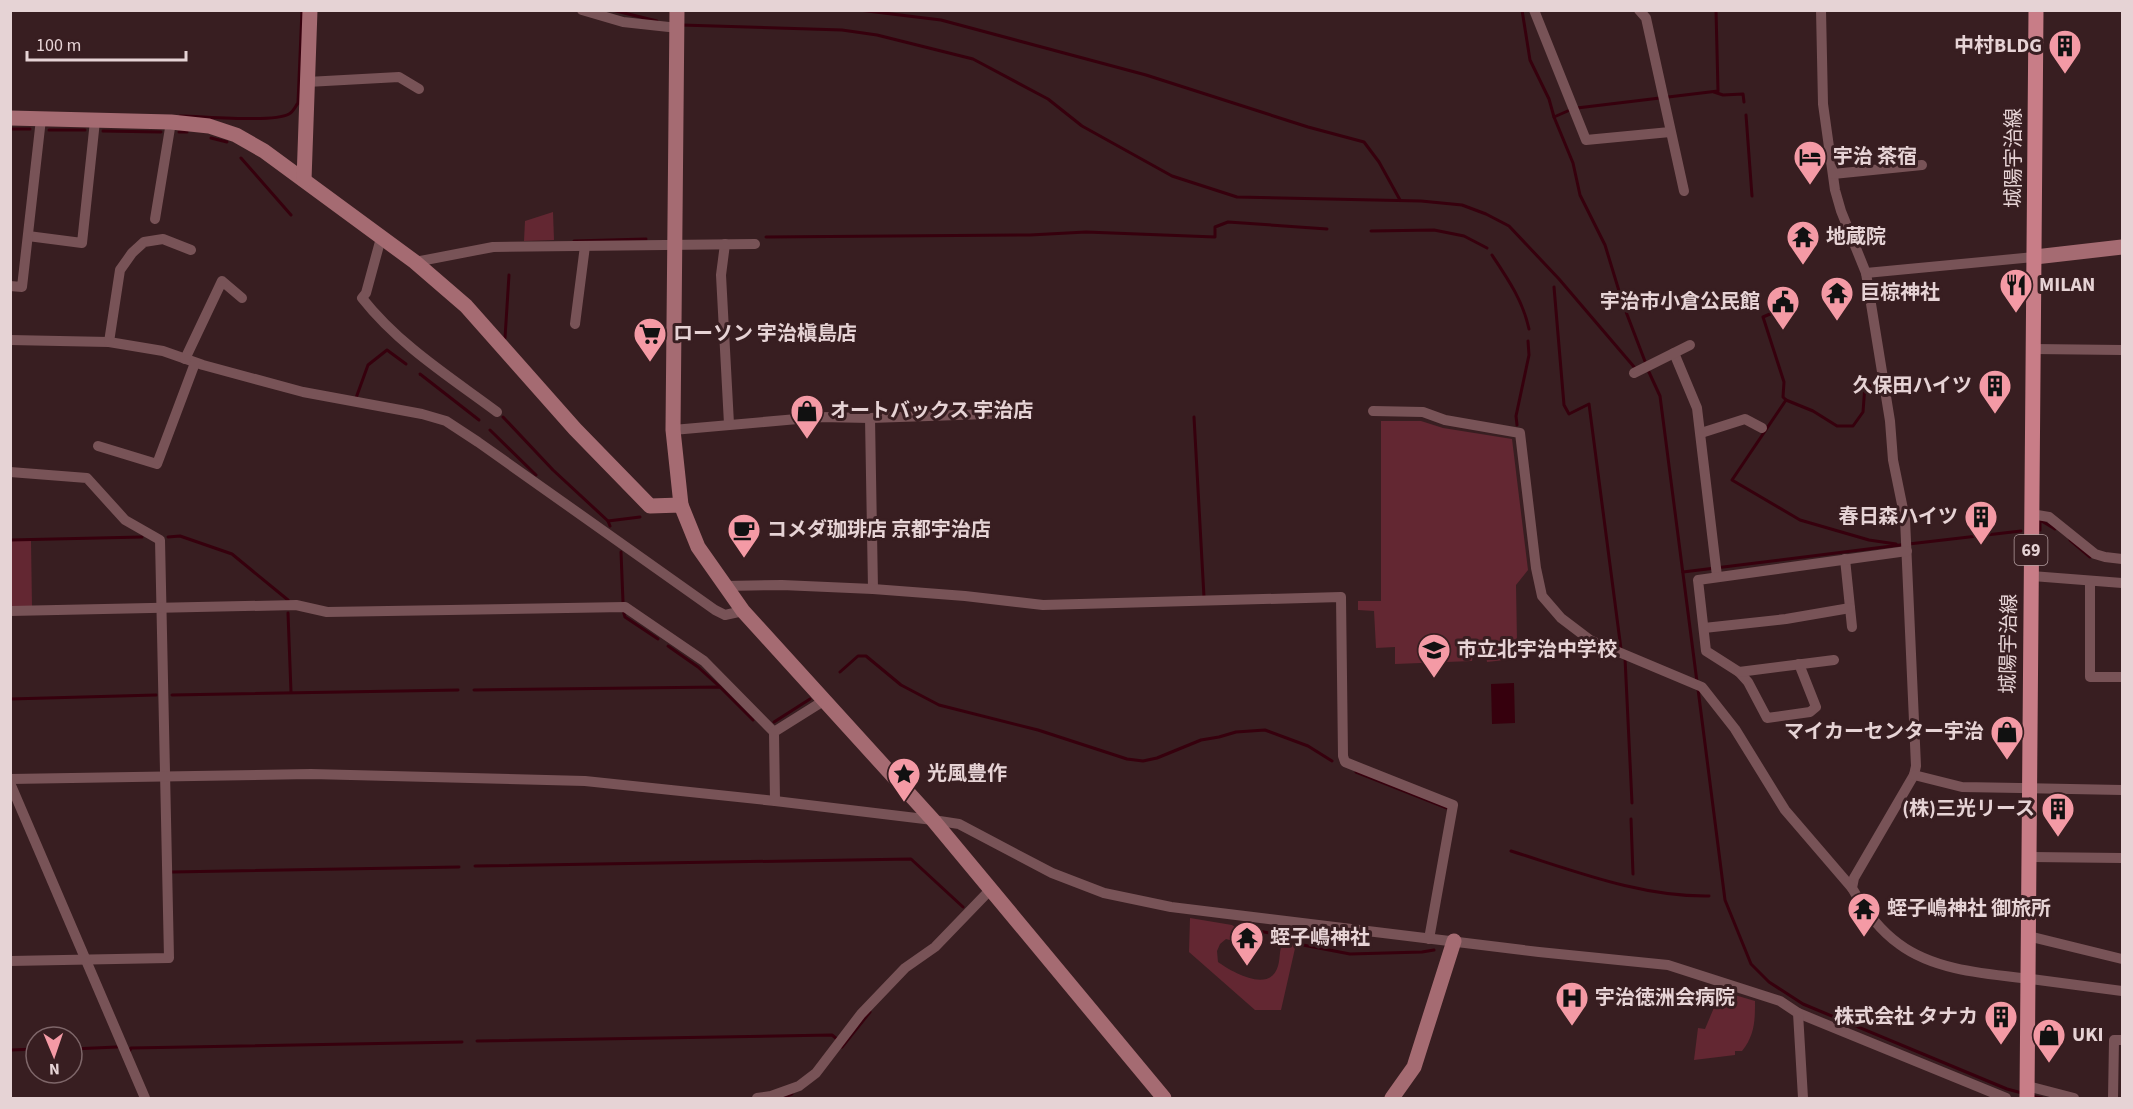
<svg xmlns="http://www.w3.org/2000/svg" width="2133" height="1109" font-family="'Source Sans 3','Noto Sans JP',sans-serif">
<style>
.green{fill:#632732}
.water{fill:#36000d}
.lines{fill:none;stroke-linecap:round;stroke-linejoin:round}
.stream{stroke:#36000d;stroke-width:3}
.street{stroke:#785357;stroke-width:10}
.secondary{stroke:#a56b72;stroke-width:15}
.primary{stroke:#c87d87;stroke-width:15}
.labels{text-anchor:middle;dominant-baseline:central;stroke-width:6;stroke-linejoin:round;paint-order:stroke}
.shield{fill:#381e21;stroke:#b29d9f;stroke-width:1.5}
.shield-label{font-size:18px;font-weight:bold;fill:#e6d3d5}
.poi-label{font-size:20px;font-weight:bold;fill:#e6d3d5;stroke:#381e21;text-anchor:start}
.street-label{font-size:20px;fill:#e6d3d5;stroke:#381e21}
</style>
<rect width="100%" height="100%" fill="#381e21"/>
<g class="green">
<polygon points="553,212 554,240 524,241 525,221"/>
<polygon points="1381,421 1421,421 1443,428 1512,439 1528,570 1516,585 1517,642 1504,642 1505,660 1487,662 1486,655 1473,656 1472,661 1395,664 1395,647 1376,648 1374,611 1358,610 1358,601 1381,601"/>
<polygon points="10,541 31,541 32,607 11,607"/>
<path d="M 1190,918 L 1232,925 L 1239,930 L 1257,933 L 1256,940 L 1244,944 L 1226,939 L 1220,944 L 1217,951 L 1218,962 C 1232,972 1270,994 1278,966 C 1281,957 1278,946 1286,940 L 1296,944 L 1281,1010 L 1255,1010 L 1189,952 Z"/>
<path d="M 1721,991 L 1755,1001 C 1755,1020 1755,1035 1742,1051 L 1735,1051 L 1735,1055 L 1694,1060 L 1698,1028 L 1705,1029 Z"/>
</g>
<polygon class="water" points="1514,683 1515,723 1492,724 1491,684"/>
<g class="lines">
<g class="stream">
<polyline points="612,10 657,21"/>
<polyline points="859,10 941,20 1146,75 1308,127 1364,142 1379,162 1400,200"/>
<polyline points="1522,10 1530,60 1549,99 1554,117 1573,163 1580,195 1605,245 1623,304 1646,364"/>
<polyline points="681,25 842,30 877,35 973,59 1048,99 1082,126 1172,176 1237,197 1421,201 1462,205 1486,214 1509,226 1559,279 1635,368"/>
<polyline points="1714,92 1723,95 1743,94 1744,102"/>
<polyline points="1577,108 1718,91 1716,10"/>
<polyline points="1746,115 1752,196"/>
<path d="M 180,116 C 201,116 274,123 289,114 C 293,112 295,107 298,103 L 302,10"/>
<polyline points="1554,117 1570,110"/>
<polyline points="10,129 30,129"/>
<polyline points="49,130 85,130"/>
<polyline points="103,131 161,132"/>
<polyline points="179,132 187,132"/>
<polyline points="211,138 227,142"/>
<polyline points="241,158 291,215"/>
<polyline points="1371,231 1434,230 1464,236 1487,248"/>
<polyline points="766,237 1030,235 1086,232 1215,237 1215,227 1228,222 1327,229"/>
<polyline points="574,241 646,239"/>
<path d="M 1492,255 C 1508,279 1523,301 1529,329"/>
<polyline points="1554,287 1564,405 1569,414 1589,404 1621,649"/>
<polyline points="1777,311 1763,317 1784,382 1783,397 1786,400 1813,411 1837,426 1853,426 1863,412 1865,385 1877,386"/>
<polyline points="505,338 509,275"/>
<polyline points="1648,370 1660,396 1697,682"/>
<polyline points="420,374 479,420"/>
<polyline points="356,398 368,365 387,350 406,364"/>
<polyline points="1786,400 1732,480 1800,520 1869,540 1896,544"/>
<polyline points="503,417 553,470 608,521 610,526"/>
<polyline points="1194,417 1204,597"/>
<polyline points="1517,425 1516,416 1529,355 1528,341"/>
<polyline points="490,430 536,475"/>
<polyline points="608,521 640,517"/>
<polyline points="2040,530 2040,520 2055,529"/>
<polyline points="168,537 180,536 232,554 288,600"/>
<polyline points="10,540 142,537"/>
<polyline points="2070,540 2090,557"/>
<polyline points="621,552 623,602"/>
<polyline points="1683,572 1900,545 2021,531"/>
<polyline points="623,610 625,617 658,639"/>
<polyline points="288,613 291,692"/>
<polyline points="668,646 698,667 720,687"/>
<polyline points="1625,658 1632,803"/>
<polyline points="840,672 858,656 866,656 901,685 939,705 1038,730 1127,759 1143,761 1157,758 1201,740 1219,737 1236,732 1265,730 1308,746 1332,761"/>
<polyline points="1698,689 1725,900 1751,964 1769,982 1803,1004 2007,1089 2022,1093"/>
<polyline points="474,690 720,687 753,720"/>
<polyline points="172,695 458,690"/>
<polyline points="10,699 156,695"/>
<polyline points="774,722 810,699"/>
<polyline points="1356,772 1447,808"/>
<polyline points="1631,819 1633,874"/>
<path d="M 1511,851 C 1575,871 1641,897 1709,896"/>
<polyline points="475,866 911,859 963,907"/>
<polyline points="172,872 459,867"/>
<polyline points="1238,927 1290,937 1303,945 1350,954 1422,952 1434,950"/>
<polyline points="10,1034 10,1071"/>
<polyline points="477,1041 832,1035 837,1039"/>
<polyline points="842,1047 870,1012"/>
<polyline points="72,1049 117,1047"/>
<polyline points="11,1050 36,1049"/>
<polyline points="129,1052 131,1048 462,1042"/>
<polyline points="2031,1096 2042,1098"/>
<polyline points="783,1098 792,1094"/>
</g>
<g class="street">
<polyline points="582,10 623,22 678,28"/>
<polyline points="1534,10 1586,140 1670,132"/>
<polyline points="1639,10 1646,18 1684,191"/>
<path d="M 1821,10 L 1823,104 L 1835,190 L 1841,211 L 1866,273 L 1890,421 L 1893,460 L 1905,519 L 1916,766 L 1914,775 L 1854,878 L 1852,888 C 1864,909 1878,929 1899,944 C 1935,971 1988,974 2031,979 C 2062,983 2092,987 2122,991"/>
<polyline points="307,82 399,77 419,89"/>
<polyline points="1833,174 1922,165"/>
<polyline points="155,219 171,122"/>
<polyline points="28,236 82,243 95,121"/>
<path d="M 381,238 L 366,293 L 362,298 C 399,345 450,377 497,412"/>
<polyline points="725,244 721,275 729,424"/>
<polyline points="415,262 493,247 755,244"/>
<polyline points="1866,273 2035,257"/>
<polyline points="10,286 22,287 41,119"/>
<polyline points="575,324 585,246"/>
<polyline points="10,340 109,342 163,351 203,365 303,392 422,414 446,421 478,442 715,610 725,615 743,611"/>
<polyline points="109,342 120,270 132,253 144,242 163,239 191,250"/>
<polyline points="2034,349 2122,350"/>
<polyline points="1674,353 1697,408 1717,576"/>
<polyline points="185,359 222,281 242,298"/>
<polyline points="1634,373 1690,345"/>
<polyline points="1373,411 1423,412 1445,420 1520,433 1536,568 1542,596 1561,618 1590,640 1702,687 1735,729 1785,810 1852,888"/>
<polyline points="870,418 873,589"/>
<polyline points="673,430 820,417 870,418 1017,413"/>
<polyline points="1701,433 1745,419 1762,428"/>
<polyline points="98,446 157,464 195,363"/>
<polyline points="10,472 87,478 125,520 160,540 169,958 10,961"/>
<polyline points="2031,514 2049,517 2095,554 2105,557 2122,559"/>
<polyline points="1845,559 1852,627"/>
<polyline points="2031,576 2122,583"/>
<polyline points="2090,581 2090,677 2122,677"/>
<polyline points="725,586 782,585 873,589 965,596 1043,605 1341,597 1343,756 1345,762 1453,805 1429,939"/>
<polyline points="10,611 296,605 327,612 625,607 704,661 774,732"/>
<polyline points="1704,628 1786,619 1850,608"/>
<polyline points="1799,664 1816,707 1810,712 1767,718 1748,682 1739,672 1706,651 1698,580 1907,551"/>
<polyline points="1739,672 1834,660"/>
<polyline points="1914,775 1962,787 2122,790"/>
<polyline points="10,779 311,774 585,781 775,801 933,820 959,824 1052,873 1104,893 1171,907 1539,952 1668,965 1780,1001 1798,1013 2006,1098"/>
<polyline points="10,783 145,1098"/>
<polyline points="775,801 774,732 825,700"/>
<polyline points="2028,857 2122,858"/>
<polyline points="2028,936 2122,959"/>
<polyline points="1798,1013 1803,1098"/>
<polyline points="2027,1086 2074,1098"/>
<polyline points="757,1098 771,1096 799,1086 816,1073 861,1014 905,968 935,947 990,890"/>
<polyline points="2113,1098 2114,1040 2122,1040"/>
</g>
<g class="secondary">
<polyline points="677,10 673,430 681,505"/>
<polyline points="10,118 171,122 209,126 236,135 264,151 415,262 466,306 575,429 650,506 681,505 698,547 743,611 933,820 1164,1098"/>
<polyline points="304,180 310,10"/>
<polyline points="2035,257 2122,247"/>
<polyline points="1392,1098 1414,1067 1454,941"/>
</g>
<polyline class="primary" points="2027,1098 2036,10"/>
</g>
<defs>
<g id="building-pin" transform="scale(1.725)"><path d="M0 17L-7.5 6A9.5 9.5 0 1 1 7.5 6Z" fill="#f49aa5" stroke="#381e21"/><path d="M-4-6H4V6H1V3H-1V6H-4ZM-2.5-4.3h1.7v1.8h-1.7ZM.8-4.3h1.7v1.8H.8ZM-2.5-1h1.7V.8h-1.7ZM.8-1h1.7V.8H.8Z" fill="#111"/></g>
<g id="hotel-pin" transform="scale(1.725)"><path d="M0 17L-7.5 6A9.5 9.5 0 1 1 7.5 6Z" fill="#f49aa5" stroke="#381e21"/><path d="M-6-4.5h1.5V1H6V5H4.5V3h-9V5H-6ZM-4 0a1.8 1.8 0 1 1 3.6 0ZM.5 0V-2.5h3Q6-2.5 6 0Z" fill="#111"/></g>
<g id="temple-pin" transform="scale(1.725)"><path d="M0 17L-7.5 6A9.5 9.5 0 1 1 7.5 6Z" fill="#f49aa5" stroke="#381e21"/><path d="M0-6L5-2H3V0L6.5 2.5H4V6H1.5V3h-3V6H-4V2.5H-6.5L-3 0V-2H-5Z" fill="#111"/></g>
<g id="restaurant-pin" transform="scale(1.725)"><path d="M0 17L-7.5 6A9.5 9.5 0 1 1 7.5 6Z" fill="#f49aa5" stroke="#381e21"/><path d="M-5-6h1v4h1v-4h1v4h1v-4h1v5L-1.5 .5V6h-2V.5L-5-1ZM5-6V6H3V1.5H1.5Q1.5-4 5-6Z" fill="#111"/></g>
<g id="civic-pin" transform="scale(1.725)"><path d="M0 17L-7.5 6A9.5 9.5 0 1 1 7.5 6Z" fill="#f49aa5" stroke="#381e21"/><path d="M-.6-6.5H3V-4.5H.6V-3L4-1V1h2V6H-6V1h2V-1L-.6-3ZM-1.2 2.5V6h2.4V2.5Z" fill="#111"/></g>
<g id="supermarket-pin" transform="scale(1.725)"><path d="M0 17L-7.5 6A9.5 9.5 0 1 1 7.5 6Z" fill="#f49aa5" stroke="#381e21"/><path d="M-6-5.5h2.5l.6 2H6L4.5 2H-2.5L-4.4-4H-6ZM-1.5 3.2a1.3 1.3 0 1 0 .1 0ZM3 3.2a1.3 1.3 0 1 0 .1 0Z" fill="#111"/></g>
<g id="shop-pin" transform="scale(1.725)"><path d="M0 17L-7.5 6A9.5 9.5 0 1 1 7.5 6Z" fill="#f49aa5" stroke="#381e21"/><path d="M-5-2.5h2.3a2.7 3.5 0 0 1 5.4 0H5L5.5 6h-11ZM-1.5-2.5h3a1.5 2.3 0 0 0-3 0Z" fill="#111"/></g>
<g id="cafe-pin" transform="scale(1.725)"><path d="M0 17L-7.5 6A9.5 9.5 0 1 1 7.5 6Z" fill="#f49aa5" stroke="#381e21"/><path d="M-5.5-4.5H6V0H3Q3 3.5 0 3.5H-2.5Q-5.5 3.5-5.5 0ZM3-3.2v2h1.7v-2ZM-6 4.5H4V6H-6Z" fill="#111"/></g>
<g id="school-pin" transform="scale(1.725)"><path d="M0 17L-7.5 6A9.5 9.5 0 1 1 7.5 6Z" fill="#f49aa5" stroke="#381e21"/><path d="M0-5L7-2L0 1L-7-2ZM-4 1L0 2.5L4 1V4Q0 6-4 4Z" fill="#111"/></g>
<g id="sight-pin" transform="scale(1.725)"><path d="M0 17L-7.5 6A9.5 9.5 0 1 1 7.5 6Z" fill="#f49aa5" stroke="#381e21"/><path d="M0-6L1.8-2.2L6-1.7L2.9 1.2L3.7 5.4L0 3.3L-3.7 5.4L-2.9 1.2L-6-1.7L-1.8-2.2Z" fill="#111"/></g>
<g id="hospital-pin" transform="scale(1.725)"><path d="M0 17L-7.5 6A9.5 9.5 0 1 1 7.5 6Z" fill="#f49aa5" stroke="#381e21"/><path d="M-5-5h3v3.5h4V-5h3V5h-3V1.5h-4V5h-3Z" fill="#111"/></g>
</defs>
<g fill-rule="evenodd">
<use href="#building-pin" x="2065" y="46"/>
<use href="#hotel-pin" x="1810" y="157"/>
<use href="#temple-pin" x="1803" y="237"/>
<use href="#restaurant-pin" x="2016" y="285"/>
<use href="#temple-pin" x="1837" y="293"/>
<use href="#civic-pin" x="1783" y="302"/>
<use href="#supermarket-pin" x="650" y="334"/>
<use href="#building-pin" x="1995" y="386"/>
<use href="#shop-pin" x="807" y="411"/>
<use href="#building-pin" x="1981" y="517"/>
<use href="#cafe-pin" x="744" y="530"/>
<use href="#school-pin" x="1434" y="650"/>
<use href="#shop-pin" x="2007" y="732"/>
<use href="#sight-pin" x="904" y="774"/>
<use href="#building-pin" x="2058" y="809"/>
<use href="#temple-pin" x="1864" y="909"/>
<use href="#temple-pin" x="1247" y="938"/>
<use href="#hospital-pin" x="1572" y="998"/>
<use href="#building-pin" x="2001" y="1017"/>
<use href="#shop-pin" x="2049" y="1035"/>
</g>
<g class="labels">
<rect class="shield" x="2014.5" y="535" width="33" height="30" rx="4.5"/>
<g class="shield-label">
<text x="2031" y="550">69</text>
</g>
<g class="poi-label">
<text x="2042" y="46" text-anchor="end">中村BLDG</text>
<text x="1833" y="157">宇治 茶宿</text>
<text x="1826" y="237">地蔵院</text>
<text x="2039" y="285">MILAN</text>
<text x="1860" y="293">巨椋神社</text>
<text x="1760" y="302" text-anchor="end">宇治市小倉公民館</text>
<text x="673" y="334">ローソン 宇治槇島店</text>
<text x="1972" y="386" text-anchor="end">久保田ハイツ</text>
<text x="830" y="411">オートバックス 宇治店</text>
<text x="1958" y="517" text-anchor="end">春日森ハイツ</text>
<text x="767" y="530">コメダ珈琲店 京都宇治店</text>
<text x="1457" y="650">市立北宇治中学校</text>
<text x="1984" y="732" text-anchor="end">マイカーセンター宇治</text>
<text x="927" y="774">光風豊作</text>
<text x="2035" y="809" text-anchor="end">(株)三光リース</text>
<text x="1887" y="909">蛭子嶋神社 御旅所</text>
<text x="1270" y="938">蛭子嶋神社</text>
<text x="1595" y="998">宇治徳洲会病院</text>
<text x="1978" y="1017" text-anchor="end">株式会社 タナカ</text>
<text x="2072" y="1035">UKI</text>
</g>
<g class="street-label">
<text transform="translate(2014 158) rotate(-90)">城陽宇治線</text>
<text transform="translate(2009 644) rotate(-89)">城陽宇治線</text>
</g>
</g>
<rect width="2133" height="1109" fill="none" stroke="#e6d3d5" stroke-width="24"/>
<g transform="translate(54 1055) rotate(178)"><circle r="28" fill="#381e21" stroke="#7e6669" stroke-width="1.5"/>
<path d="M0-4.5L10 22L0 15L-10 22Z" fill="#f49aa5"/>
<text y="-9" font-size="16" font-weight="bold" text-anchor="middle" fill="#e6d3d5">N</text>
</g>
<path d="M27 51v9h159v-9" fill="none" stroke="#e6d3d5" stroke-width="3"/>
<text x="36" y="51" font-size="18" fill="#e6d3d5" stroke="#381e21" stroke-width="4.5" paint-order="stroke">100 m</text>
</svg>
